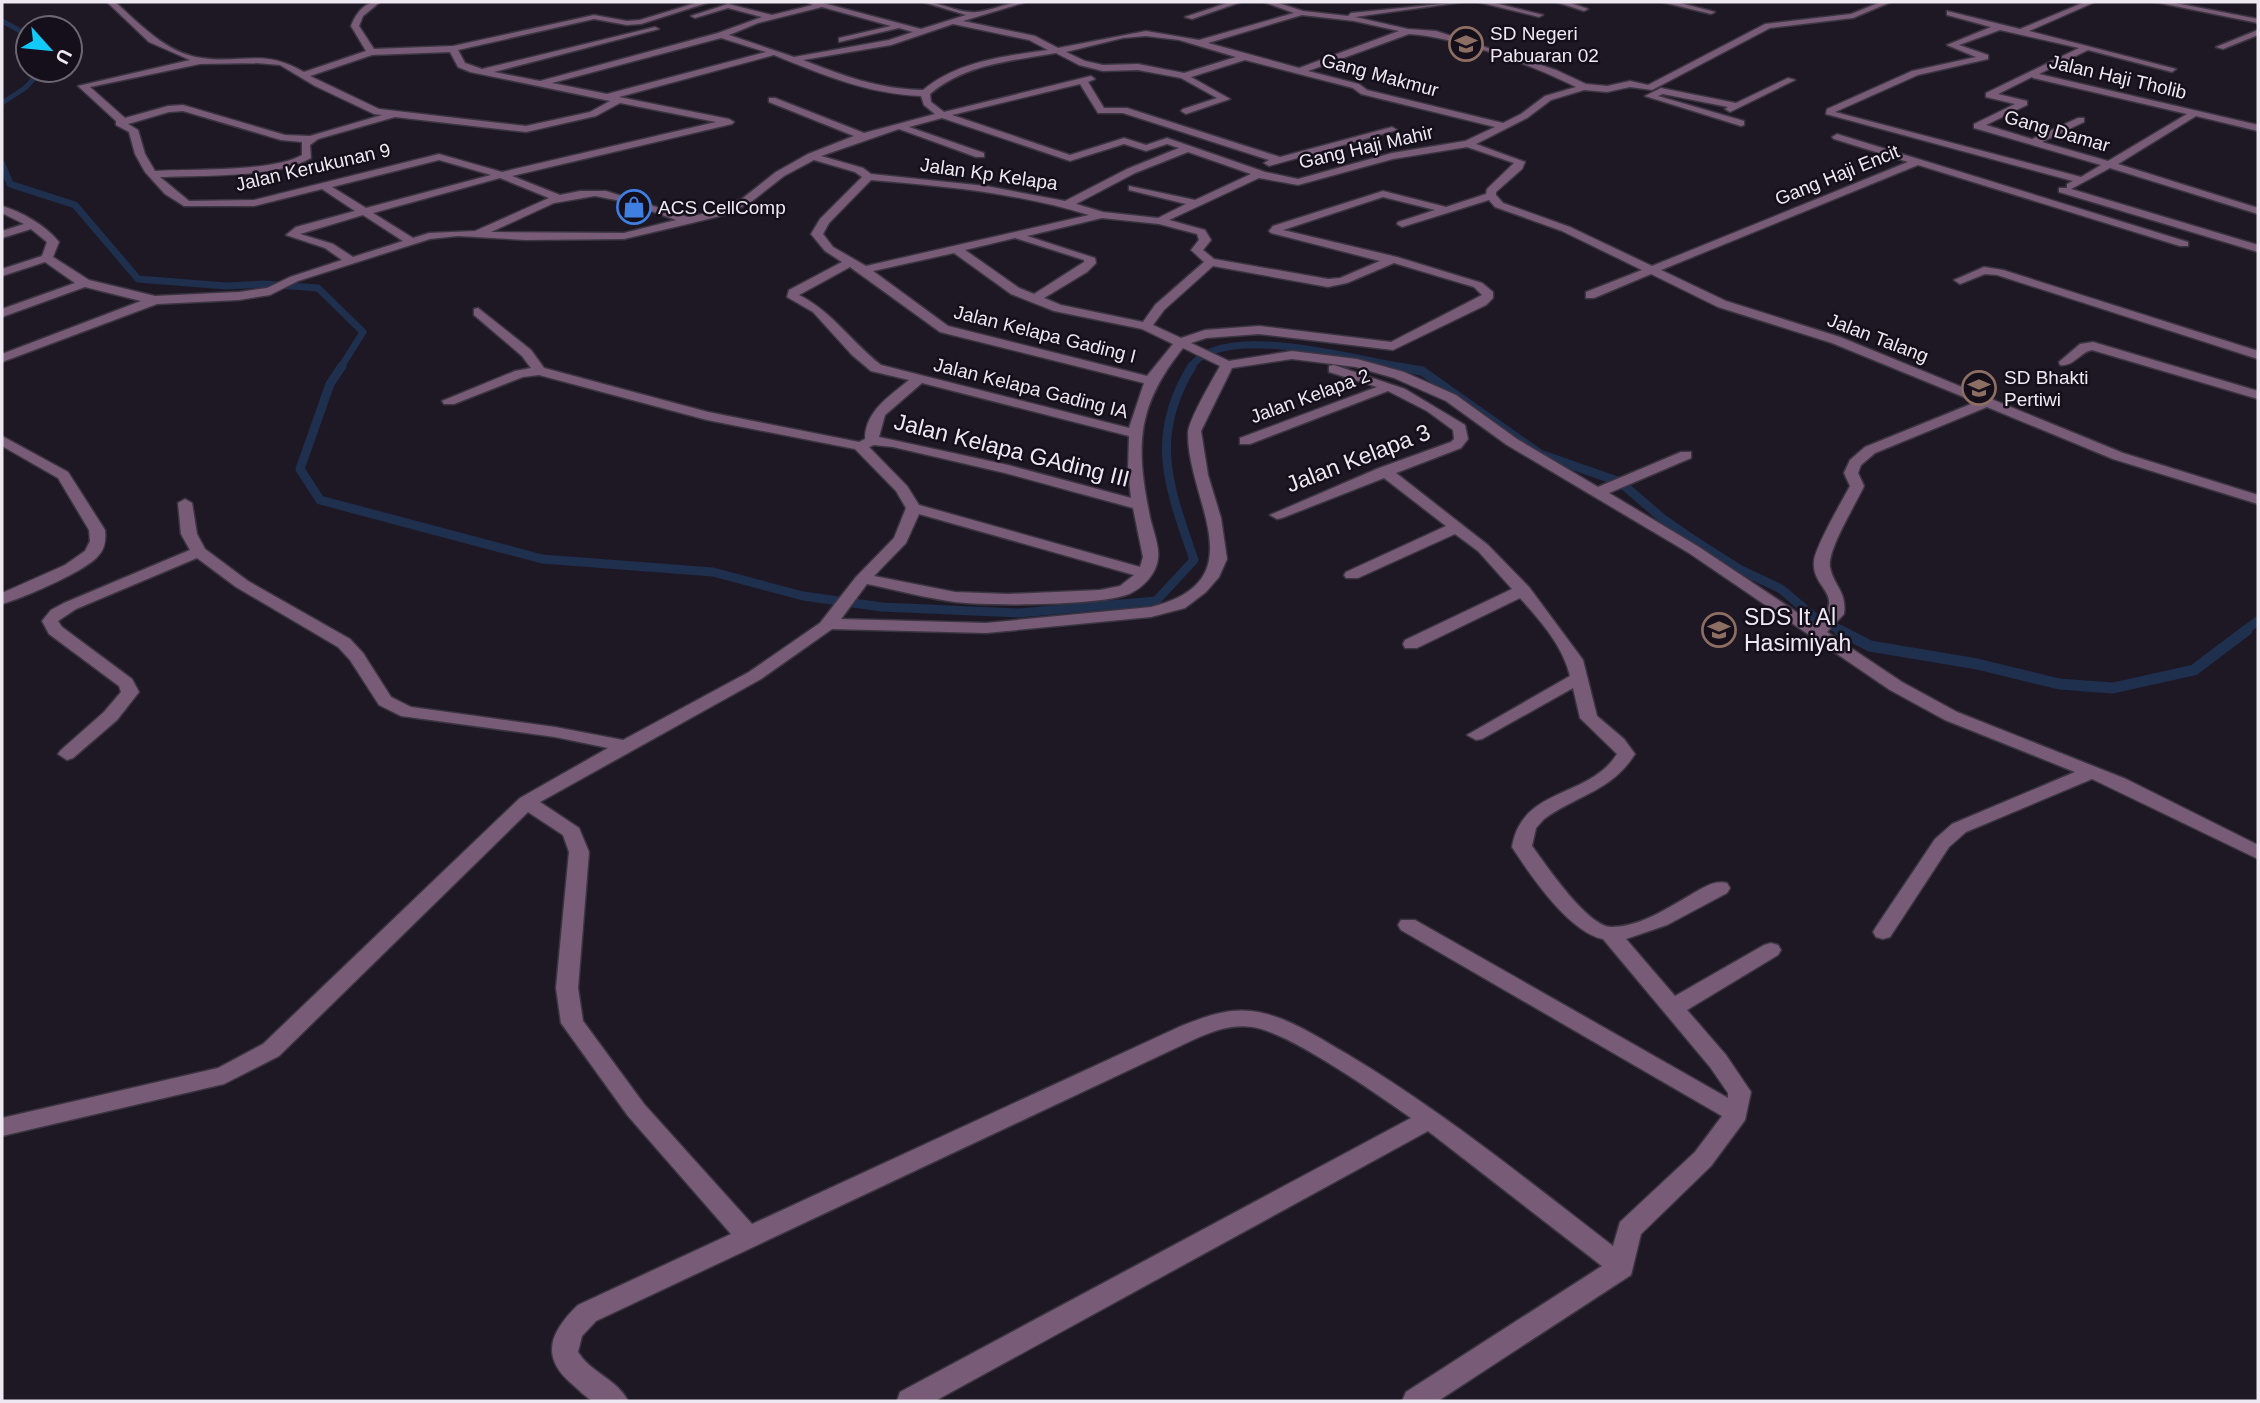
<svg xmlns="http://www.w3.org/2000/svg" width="2260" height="1403" font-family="Arial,sans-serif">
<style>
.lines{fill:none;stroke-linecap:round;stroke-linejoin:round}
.stream-far3{stroke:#1f2f4e;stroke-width:5}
.stream-far2{stroke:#1f2f4e;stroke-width:7}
.stream-far1{stroke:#1f2f4e;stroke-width:9}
.stream{stroke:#1f2f4e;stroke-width:11}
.street-casing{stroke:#3b3542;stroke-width:3}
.street{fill:#785b76;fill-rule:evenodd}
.labels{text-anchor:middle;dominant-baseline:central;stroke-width:5;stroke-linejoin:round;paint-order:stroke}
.far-poi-label{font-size:19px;fill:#ede8f1;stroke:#150f1b;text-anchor:start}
.far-street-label{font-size:19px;fill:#ede8f1;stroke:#150f1b}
.street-label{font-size:23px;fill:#ede8f1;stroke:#150f1b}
.poi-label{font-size:23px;fill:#ede8f1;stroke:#150f1b;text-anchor:start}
</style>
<rect width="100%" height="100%" fill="#1e1825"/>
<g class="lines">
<g class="stream-far3">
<polyline points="2,21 28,35"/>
<polyline points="2,103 25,88 42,70"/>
</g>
<g class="stream-far2">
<polyline points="2,164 10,184 75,205 138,279 226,286 264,284 318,288 363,332 341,367"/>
<path d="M 1191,367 C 1220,321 1357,359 1402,367"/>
</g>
<g class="stream-far1">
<path d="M 342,366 L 330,384 L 300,469 L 320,500 L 542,559 L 713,572 L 803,596 L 882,607 L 1019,613 L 1156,601 L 1194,560 C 1169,487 1148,437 1192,366"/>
<polyline points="1392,366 1422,371 1540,454 1620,482 1663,519 1692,539 1739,569 1781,589 1813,616 1842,631"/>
<polyline points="2244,631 2258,621"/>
</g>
<polyline class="stream" points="1839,630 1870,646 1977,664 2059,684 2113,688 2194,670 2247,630"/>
<g class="street-casing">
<g id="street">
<path d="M 107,2 L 115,2 C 140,24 167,54 202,58 C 243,64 263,48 304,72 L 366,51 L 351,26 C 356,13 365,1 380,2 L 363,16 L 359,26 L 374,49 L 453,46 L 594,15 L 627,21 L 640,20 L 699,2 L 710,2 L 641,24 L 627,25 L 594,19 L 458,50 L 465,63 L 482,69 L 655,27 L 659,29 L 494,72 L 540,81 L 718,33 L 762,17 L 728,8 L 695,18 L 691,16 L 728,4 L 772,15 L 813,5 L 807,2 L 819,2 L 921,29 L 966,15 L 923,2 C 941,2 960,14 977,12 C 994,10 1008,2 1026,2 L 963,21 L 1035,36 L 1058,48 L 1146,31 L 1199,40 L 1294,13 L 1264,2 L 1275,2 L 1303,11 L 1348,16 L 1351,13 L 1462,2 L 1355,17 L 1408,29 L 1436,31 L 1556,70 L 1586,84 L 1607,86 L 1630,81 L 1648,85 L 1765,24 L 1851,14 L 1881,2 L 1891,2 L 1853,18 L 1770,28 L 1652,90 L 1630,87 L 1607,92 L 1584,90 L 1551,100 L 1527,118 L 1476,144 L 1525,162 L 1522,169 L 1496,192 L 1496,195 L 1503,203 L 1570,227 L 1652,266 L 1908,162 L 1834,139 L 1832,137 L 1837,134 L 2188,242 L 2188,246 L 2180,246 L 1918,165 L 1661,270 L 1726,301 L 1840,337 L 2123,453 L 2258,495 L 2258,504 L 2113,459 L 1987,407 L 1875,453 L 1861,465 L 1858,473 L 1864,486 C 1856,504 1827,550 1830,567 C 1834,587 1847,591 1844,614 L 1827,632 L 1902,682 L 1957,712 L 2126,779 L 2258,845 L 2258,859 L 2092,779 L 1966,832 L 1949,847 L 1890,937 L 1883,939 L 1876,937 L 1873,932 L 1876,927 L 1935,839 L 1952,824 L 2075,772 L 1945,720 L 1890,690 L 1689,553 L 1507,445 L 1446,401 L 1394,378 L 1356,367 L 1292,359 L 1232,368 L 1201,431 L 1208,475 L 1221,518 L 1227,559 L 1219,577 L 1206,592 L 1185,608 L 1151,617 L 986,633 L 832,629 L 761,679 L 540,802 L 579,828 L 589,852 L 578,988 L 583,1021 L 644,1104 L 752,1224 L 1179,1027 C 1201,1018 1226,1008 1251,1011 C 1286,1015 1317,1037 1347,1054 C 1441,1110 1526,1179 1613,1246 L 1620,1222 L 1695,1152 L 1722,1116 L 1401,930 L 1398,925 L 1401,920 L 1415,920 L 1728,1098 L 1728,1093 L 1710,1067 L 1603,939 C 1569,932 1531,876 1512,847 C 1522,786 1589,799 1617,754 L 1580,718 L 1573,688 L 1482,739 L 1476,740 L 1467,735 L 1570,676 C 1563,646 1540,620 1520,598 L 1417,648 L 1405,648 L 1403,644 L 1405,640 L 1512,589 L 1478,551 L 1455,534 L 1358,578 L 1346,578 L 1344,575 L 1346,572 L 1446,526 L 1384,478 L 1282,518 L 1277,519 L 1270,515 L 1379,468 L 1451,442 L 1454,439 L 1453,430 L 1427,411 L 1388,391 L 1250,444 L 1240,444 L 1240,438 L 1377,387 L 1329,372 L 1329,366 L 1334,365 L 1405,389 L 1465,425 L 1468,439 L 1461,448 L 1396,473 L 1488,545 L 1529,587 L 1583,660 L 1597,716 L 1624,739 L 1635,754 C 1612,791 1577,795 1544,819 L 1536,828 L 1532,846 C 1547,866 1587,926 1611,927 C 1640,927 1668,908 1692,894 C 1703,888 1714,880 1727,883 L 1730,888 L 1727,893 L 1667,925 L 1626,939 L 1675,996 L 1764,945 L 1771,943 L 1778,945 L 1781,950 L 1778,955 L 1687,1010 L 1726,1055 L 1751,1092 L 1745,1120 L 1711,1166 L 1641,1234 L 1631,1275 L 1438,1401 L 1402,1401 L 1406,1392 L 1602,1266 L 1428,1131 L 935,1401 L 897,1401 L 900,1392 L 1411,1118 C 1378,1095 1289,1032 1252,1027 C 1232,1024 1213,1031 1195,1039 L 596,1321 L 582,1336 L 578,1352 C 590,1372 618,1380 628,1401 C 618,1401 603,1403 594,1401 C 587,1399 578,1389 572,1384 C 539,1356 551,1331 578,1305 L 731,1234 L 628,1116 L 561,1023 L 556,988 L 569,852 L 563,835 L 528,812 L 279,1056 L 224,1084 L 2,1136 L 2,1118 L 218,1068 L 263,1044 L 520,798 L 608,748 L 555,737 L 401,716 L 379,705 L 350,660 L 338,647 L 236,587 L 197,558 L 76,609 L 58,621 L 62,627 L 132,679 L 139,692 L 117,720 L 73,758 L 67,760 L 58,754 L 61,750 L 104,712 L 121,692 L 119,686 L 49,634 L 42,621 L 51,610 L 64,603 L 190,550 L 181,534 L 178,503 L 185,499 L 192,503 L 197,534 L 205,549 L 248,581 L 350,639 L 363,653 L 391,697 L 411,707 L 555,727 L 623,740 L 749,672 L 820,623 L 856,577 L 894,538 L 906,508 L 896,491 L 855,449 L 707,420 L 539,375 L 523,377 L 454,404 L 444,404 L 442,401 L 515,371 L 531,368 L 522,356 L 474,315 L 474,309 L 478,308 L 531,350 L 544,368 L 708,412 L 859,442 L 865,439 C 865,411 890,396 909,380 L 871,371 L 852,355 L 813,312 L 787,297 L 789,290 L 842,262 L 825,251 L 811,234 L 820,219 L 862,177 L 855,172 L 814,160 L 784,176 L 751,202 L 728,214 L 692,223 L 624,239 L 526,240 L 458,236 L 430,239 L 298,281 L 270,295 L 239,300 L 157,304 L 2,362 L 2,354 L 141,301 L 85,287 L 2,317 L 2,309 L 75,283 L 45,262 L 2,276 L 2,269 L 42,256 L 47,242 L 31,229 L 2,238 L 2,231 L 24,224 L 2,213 L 2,206 C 22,212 45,225 59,242 L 53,257 L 89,280 L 155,296 L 239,292 L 267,288 L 290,277 L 342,260 L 325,248 L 286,235 L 296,227 L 355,211 L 322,189 L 254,206 L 184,206 L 165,194 L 145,172 L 135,154 L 129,132 L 116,125 L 116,121 L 78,86 L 190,60 L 149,42 ZM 822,7 L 891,26 L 839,38 L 839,42 L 899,28 L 913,32 L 889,40 L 794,57 L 729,35 L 758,23 ZM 1302,15 L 1354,21 L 1399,31 L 1299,68 L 1208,43 ZM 953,24 L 1029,40 L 1048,50 C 1005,56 958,61 923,90 C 879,89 843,76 803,60 L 891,45 ZM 1409,34 C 1456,37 1533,65 1576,87 L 1545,96 L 1521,114 L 1503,123 L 1367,90 L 1359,84 L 1308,71 ZM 1146,36 L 1179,40 L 1236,57 L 1184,73 L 1138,64 L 1103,65 L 1085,61 L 1066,52 L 1123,38 ZM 721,38 L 766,52 L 607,94 L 552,83 ZM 450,52 L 458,67 L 470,72 L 610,101 L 590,112 L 526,126 L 379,109 L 310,76 L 372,55 ZM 1056,53 L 1079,65 L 1103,71 L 1138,70 L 1181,78 L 1217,98 L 1183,109 L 1181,111 L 1186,114 L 1230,99 L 1191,77 L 1245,60 L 1353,88 L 1361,94 L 1495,127 L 1465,141 L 1392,153 L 1298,179 L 1265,172 L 1167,138 L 1146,145 L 1124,138 L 1070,155 L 952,115 L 1080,84 L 1098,113 L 1123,113 L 1269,160 L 1264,163 L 1269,166 L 1397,130 L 1392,127 L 1280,157 L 1127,108 L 1104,108 L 1088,82 L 1095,79 L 1091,76 L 944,112 L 931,102 L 930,94 C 965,64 1012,61 1056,53 ZM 774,55 C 823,75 868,94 921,96 L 924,105 L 935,114 L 864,133 L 775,98 L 769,98 L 769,102 L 854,136 L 808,154 L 776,172 L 743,198 L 720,210 L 688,217 L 606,191 L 580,191 L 560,195 L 512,176 L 732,124 L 734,122 L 729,119 L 619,97 ZM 256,63 L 280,65 L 315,86 L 374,114 L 382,115 L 310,136 L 285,135 L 183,105 L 168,106 L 125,118 L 90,87 L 200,64 ZM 620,103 L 716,122 L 502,172 L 439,154 L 254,200 L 189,201 L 160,177 C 201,175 277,178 311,158 L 310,145 L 318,139 L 395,117 L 526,132 L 596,116 ZM 183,111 L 281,140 L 302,142 L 302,155 C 272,172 192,169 155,171 L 145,154 L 138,130 L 128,124 L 169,112 ZM 942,118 L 1070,161 L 1124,144 L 1146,151 L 1167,144 L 1179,148 L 1127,169 L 1065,201 L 986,186 L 871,174 L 863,168 L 821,156 L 899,129 L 976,157 L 984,157 L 984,153 L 909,127 ZM 1467,147 L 1514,163 L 1487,189 L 1486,194 L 1446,207 L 1383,191 L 1273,226 L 1269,231 L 1271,233 L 1380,261 L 1340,278 L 1328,279 L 1214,259 L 1203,250 L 1211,240 L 1205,230 L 1169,220 L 1259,178 L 1298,185 L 1393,159 ZM 1188,152 L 1251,174 L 1195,200 L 1129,186 L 1129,190 L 1186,204 L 1158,218 L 1103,212 L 1076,204 L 1135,173 ZM 439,160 L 491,175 L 366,208 L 332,187 ZM 500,178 L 549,198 L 475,231 L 429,233 L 413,238 L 373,213 ZM 871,180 C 944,186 1018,193 1089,215 L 866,266 L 833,247 L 823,234 L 829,223 ZM 595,196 L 626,202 L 676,220 L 624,233 L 491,232 L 554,203 ZM 1383,197 L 1435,210 L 1398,222 L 1397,224 L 1402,227 L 1489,200 L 1495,207 L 1562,231 L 1642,270 L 1586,292 L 1586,298 L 1594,298 L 1651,274 L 1718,307 L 1832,343 L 1976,402 L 1865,447 L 1850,460 L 1844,473 L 1850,486 C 1841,503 1816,545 1814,561 C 1811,590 1848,593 1816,625 L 1699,547 L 1609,493 L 1691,458 L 1691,452 L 1681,452 L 1598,487 L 1517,439 L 1456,395 L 1404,372 L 1357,359 L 1292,351 L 1229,361 L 1191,343 L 1206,338 L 1259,334 L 1393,350 L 1486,305 L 1493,298 L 1493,292 L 1482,283 L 1397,257 L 1283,230 ZM 363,215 L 403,241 L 353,257 L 333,244 L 300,234 ZM 1102,218 L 1159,224 L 1197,234 L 1199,240 L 1191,250 L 1204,262 L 1155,305 L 1143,322 L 1061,305 L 1044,298 L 1087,272 L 1096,263 L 1095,258 L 1027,236 ZM 1015,238 L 1084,260 L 1084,262 L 1034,294 L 1019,288 L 965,250 ZM 954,253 L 1011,294 L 1054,311 L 1142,329 L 1173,344 L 1147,376 L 948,326 L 873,271 ZM 1394,263 L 1474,287 L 1482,295 L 1391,342 L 1259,326 L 1205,330 L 1181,338 L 1153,325 L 1164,310 L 1213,266 L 1328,287 L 1347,283 ZM 850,267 L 940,332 L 1144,383 L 1129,428 L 881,365 C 850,341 833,312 799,295 ZM 1183,348 L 1220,366 C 1213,379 1187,422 1188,434 C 1188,502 1257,581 1151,607 L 986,623 L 841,619 L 867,584 C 896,590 926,598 955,602 C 989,606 1100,606 1129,594 C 1143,588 1157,573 1158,558 C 1160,545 1151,526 1149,512 C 1135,443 1138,404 1183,348 ZM 922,383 L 1129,436 L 1128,469 L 1131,498 L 1008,465 L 879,437 L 885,415 ZM 874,445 L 893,447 L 1005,473 L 1133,508 L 1143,557 L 1140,567 L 919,505 L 907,486 L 869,447 ZM 919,514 L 1134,575 L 1120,586 L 1100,590 L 1008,594 L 955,592 L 874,576 L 906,543 Z"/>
<polygon points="1230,2 1241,2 1192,19 1185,17"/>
<polygon points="1478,2 1491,2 1543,15 1539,17"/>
<polygon points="1556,2 1568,2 1588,9 1584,11"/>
<polygon points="1662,2 1676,2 1715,12 1711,14"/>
<path d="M 2085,2 L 2095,2 L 2029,31 L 2176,69 L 2172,72 L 2088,50 L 2039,74 L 2258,125 L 2258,131 L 2196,116 L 2118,164 L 2258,208 L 2258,214 L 2110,168 L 2071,189 L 2258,245 L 2258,252 L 2059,192 L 2059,188 L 2067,188 L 2067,184 L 2073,181 L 1826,114 L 1827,109 L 1912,71 L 1976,57 L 1947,45 L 1991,27 L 1947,15 L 1947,11 L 2020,29 ZM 2000,30 L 2079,48 L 1986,93 L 1986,97 L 2015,104 L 1974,124 L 1974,128 L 2101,165 L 2081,177 L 1835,112 L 1918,75 L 1988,59 L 1988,55 L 1959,45 ZM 2032,77 L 2033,78 L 2187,114 L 2108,161 L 2042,142 L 2084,122 L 2084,118 L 2078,118 L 2032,139 L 1986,125 L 2027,105 L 2027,101 L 1998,94 Z"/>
<polygon points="2155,2 2170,2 2258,19 2258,23"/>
<polygon points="2258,30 2258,35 2223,49 2216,47"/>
<polygon points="1788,78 1795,80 1730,112 1725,109 1728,107 1663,94 1658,96 1744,121 1744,125 1741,126 1645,96 1661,88 1736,103"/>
<polygon points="1984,267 2003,270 2258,351 2258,359 1997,275 1985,274 1960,284 1954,280"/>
<path d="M 2093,342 L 2258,391 L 2258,399 L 2092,350 C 2080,352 2074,367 2060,365 L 2059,362 L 2080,344 Z"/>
<path d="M 2,436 L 68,472 L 105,530 C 106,540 105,549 98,556 C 86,571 21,599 2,604 L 2,593 L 65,565 L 85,551 L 90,541 L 89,530 L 58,478 L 2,446 Z"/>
</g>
</g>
<use href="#street" class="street"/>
</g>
<defs>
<g id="school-ring" transform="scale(1.75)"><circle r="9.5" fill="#150f1b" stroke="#8d6e63" stroke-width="1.5"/><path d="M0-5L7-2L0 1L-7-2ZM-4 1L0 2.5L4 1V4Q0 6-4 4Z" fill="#8d6e63"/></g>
<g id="shop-ring" transform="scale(1.75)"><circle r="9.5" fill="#150f1b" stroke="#3f7fe0" stroke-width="1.5"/><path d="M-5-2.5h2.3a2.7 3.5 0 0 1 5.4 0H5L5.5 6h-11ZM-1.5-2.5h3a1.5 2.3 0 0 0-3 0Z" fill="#3f7fe0"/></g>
</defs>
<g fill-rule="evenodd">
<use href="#school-ring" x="1466" y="44"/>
<use href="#shop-ring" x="634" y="207"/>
<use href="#school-ring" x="1979" y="388"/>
<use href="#school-ring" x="1719" y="630"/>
</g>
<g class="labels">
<g class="far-poi-label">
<text x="1490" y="33">SD Negeri<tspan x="1490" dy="22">Pabuaran 02</tspan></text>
<text x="658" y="207">ACS CellComp</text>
<text x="2004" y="377">SD Bhakti<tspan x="2004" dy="22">Pertiwi</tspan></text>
</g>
<g class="far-street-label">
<text transform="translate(1380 75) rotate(15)">Gang Makmur</text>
<text transform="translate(2118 77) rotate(13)">Jalan Haji Tholib</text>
<text transform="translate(2057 131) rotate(16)">Gang Damar</text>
<text transform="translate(1366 147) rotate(-13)">Gang Haji Mahir</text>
<text transform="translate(313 167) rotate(-13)">Jalan Kerukunan 9</text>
<text transform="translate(989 174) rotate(8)">Jalan Kp Kelapa</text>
<text transform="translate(1837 175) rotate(-22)">Gang Haji Encit</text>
<text transform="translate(1045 334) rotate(14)">Jalan Kelapa Gading I</text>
<text transform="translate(1878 338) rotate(21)">Jalan Talang</text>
<text transform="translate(1031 388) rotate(14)">Jalan Kelapa Gading IA</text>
<text transform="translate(1310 396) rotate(-20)">Jalan Kelapa 2</text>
</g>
<g class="street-label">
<text transform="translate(1012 450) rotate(14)">Jalan Kelapa GAding III</text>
<text transform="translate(1358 458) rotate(-21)">Jalan Kelapa 3</text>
</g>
<g class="poi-label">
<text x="1744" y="617">SDS It Al<tspan x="1744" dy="26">Hasimiyah</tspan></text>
</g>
</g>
<rect width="2260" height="1403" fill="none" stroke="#ede8f1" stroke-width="7"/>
<g transform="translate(49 49) rotate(117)"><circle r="33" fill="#150f1b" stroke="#6b6671" stroke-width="2"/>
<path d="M0-5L12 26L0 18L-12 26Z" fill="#11cafa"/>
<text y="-10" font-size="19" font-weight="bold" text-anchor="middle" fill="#ede8f1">U</text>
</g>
</svg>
